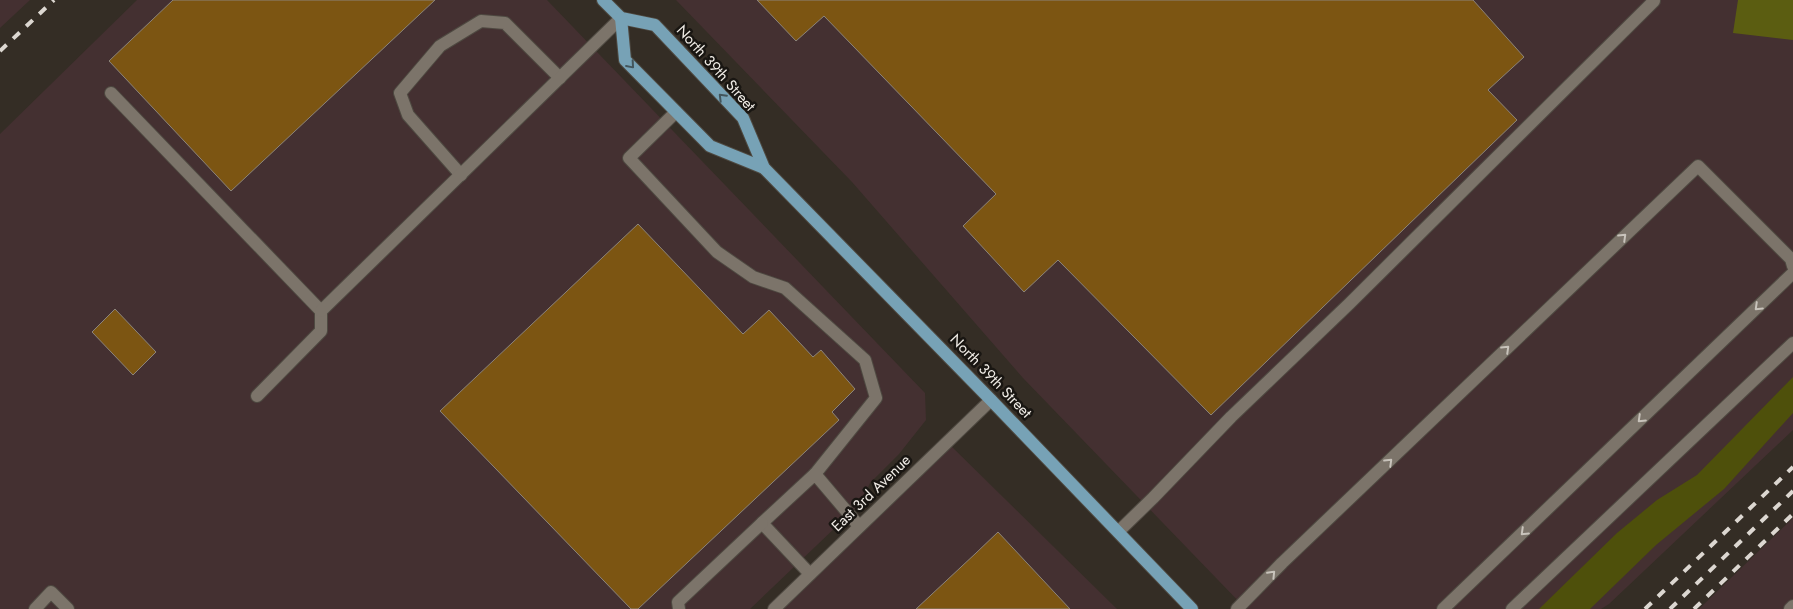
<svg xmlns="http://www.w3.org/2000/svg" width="1793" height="609" font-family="Jost,sans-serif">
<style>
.industrial{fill:#443031}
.green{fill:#4e500b}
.forest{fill:#5b5d11}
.building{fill:#7c5512;stroke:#8c847a}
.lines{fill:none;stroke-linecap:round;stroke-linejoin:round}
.minor-casing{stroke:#4e4941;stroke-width:14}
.major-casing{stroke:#4e4941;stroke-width:14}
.minor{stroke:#7c746a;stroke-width:12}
.major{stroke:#77a2b6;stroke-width:12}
.rail{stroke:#dcd7d1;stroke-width:4;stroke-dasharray:9 9;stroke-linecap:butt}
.oneway{stroke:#43555c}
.oneway2{stroke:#c8c3bb}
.labels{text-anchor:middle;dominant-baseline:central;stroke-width:5;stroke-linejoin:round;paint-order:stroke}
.street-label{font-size:15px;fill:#f1ede7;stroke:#191612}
</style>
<rect width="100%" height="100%" fill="#342d25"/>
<g class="industrial">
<polygon points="0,0 30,0 0,28"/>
<polygon points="137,0 547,0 925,393 926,420 899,454 870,483 860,504 750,609 0,609 0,134"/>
<polygon points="676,0 1793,0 1793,430 1609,604 1601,609 1246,609 1023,378 852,182"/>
<polygon points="950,445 1117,609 778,609"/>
<polygon points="1793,518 1793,609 1699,609"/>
</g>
<polygon class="green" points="1793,377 1793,413 1724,489 1656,545 1590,609 1539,609 1617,533 1657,500 1697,475"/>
<polygon class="forest" points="1738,0 1793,0 1793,40 1733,33"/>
<g class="building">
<polygon points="173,0 435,0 231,191 109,61"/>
<polygon points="757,0 1473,0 1524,57 1488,90 1517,120 1211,415 1058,260 1024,292 963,226 996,194 824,16 796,41"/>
<polygon points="638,224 743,334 769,310 813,357 821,350 855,389 832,412 839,420 638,609 631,609 440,411"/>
<polygon points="115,309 156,352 133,375 92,332"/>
<polygon points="998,532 1070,609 916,609 976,553"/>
</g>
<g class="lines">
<g class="minor-casing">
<g id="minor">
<polyline points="111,93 321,311 321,331 257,396"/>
<polyline points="676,112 629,158 717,252 753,277 785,288 865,360 876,398 815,474"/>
<polyline points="461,175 408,115 400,93 440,46 481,21 505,23 560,78"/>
<polyline points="321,311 621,18"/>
<polyline points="1119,531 1153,498 1231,417 1349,304 1654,1 1653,0"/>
<polyline points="810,574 762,523 815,474 859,526"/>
<polyline points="35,609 51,592 68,609"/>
<polyline points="679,609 678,602 762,523"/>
<polyline points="774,609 991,400"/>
<polyline points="1237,609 1282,563 1698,166 1791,259 1793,266"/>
<polyline points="1443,609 1793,273"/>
<polyline points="1512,609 1793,343"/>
<polyline points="1790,609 1793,606"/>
</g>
</g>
<g class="major-casing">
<g id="major">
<polyline points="603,0 621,18 655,25 743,118 764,168 991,400 1192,609"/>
<polyline points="621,18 625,60 710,146 764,168"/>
</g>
</g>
<use href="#minor" class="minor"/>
<use href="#major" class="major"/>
<g class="rail">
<polyline points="0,51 54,0"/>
<polyline points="1645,609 1793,467"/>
<polyline points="1670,609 1793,491"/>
<polyline points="1694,609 1793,514"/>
</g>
</g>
<defs><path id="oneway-chevron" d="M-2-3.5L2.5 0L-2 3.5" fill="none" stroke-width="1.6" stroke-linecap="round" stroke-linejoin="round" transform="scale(1.25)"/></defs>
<g class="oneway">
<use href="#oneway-chevron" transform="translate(631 65) rotate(49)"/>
<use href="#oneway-chevron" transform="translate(722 97) rotate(-135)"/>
</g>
<g class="oneway2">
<use href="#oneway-chevron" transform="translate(1623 237) rotate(-44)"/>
<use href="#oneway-chevron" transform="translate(1758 307) rotate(136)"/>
<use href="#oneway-chevron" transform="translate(1506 349) rotate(-44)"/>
<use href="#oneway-chevron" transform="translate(1641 419) rotate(136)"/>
<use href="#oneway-chevron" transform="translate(1389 462) rotate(-44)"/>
<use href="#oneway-chevron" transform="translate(1524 532) rotate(136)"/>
<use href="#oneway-chevron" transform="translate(1272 574) rotate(-46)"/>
</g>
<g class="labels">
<g class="street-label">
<text transform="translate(716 68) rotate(48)">North 39th Street</text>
<text transform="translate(991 376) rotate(46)">North 39th Street</text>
<text transform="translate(871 493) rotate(-44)">East 3rd Avenue</text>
</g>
</g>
</svg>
